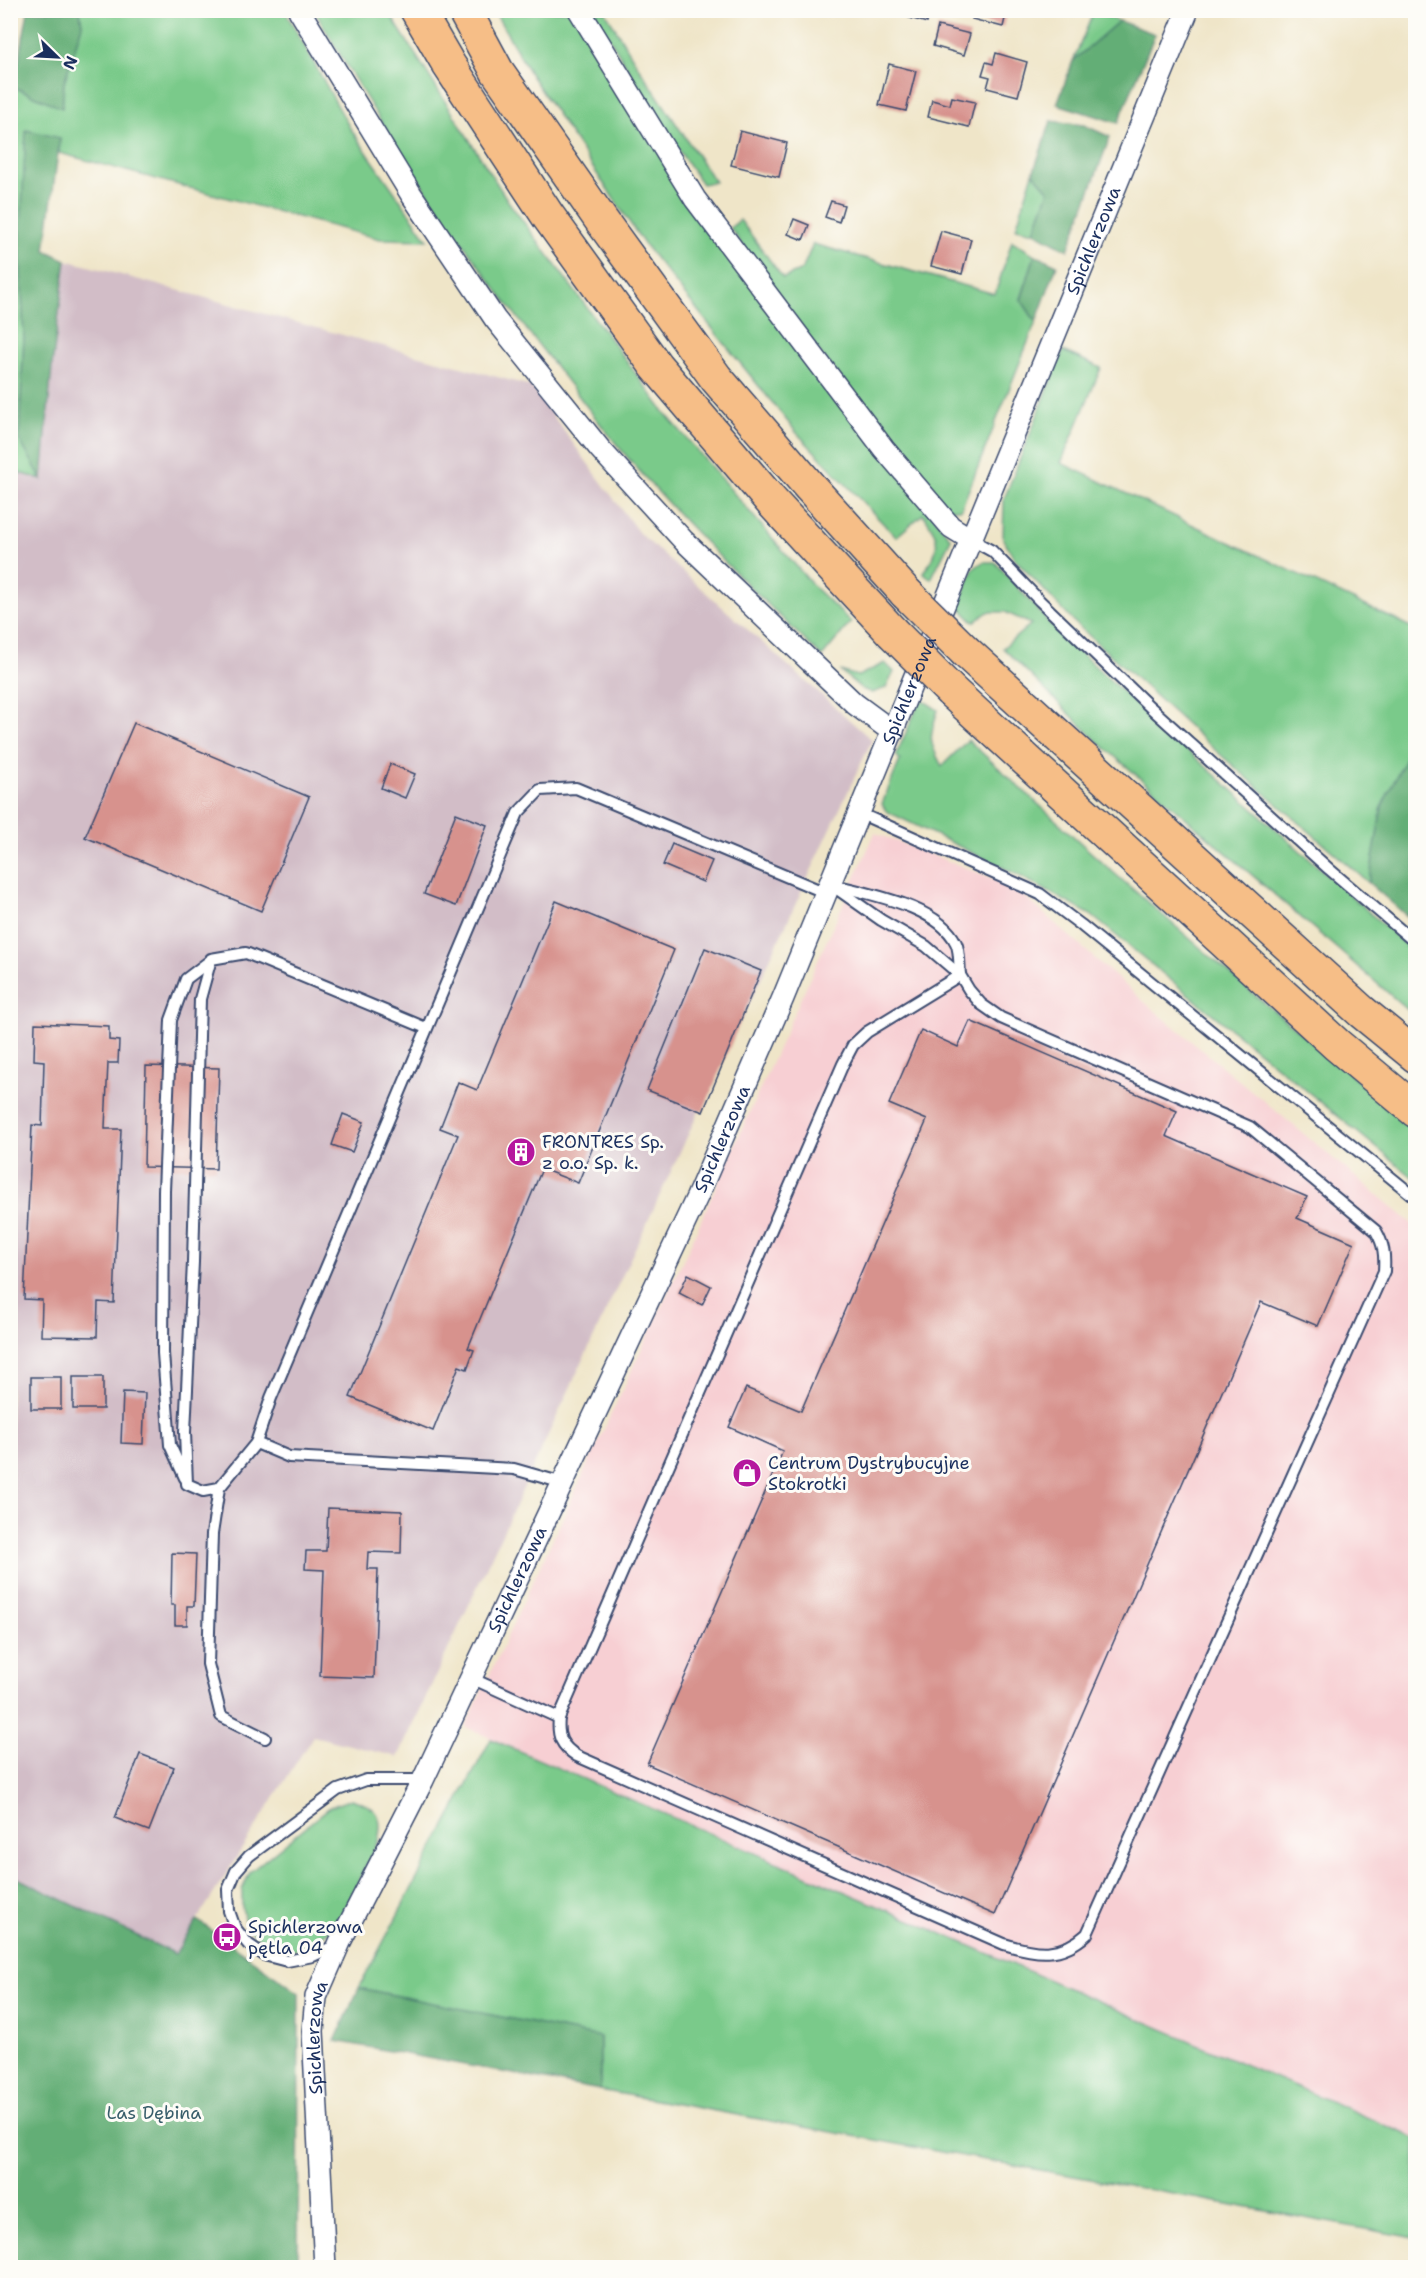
<svg xmlns="http://www.w3.org/2000/svg" width="1426" height="2278" font-family="'Shantell Sans',sans-serif">
<style>
.built{fill:#f7cfd3}
.industrial{fill:#d2bdc7}
.green{fill:#7aca8a;stroke:#4a7c74;stroke-width:1.5}
.forest{fill:#63ae76;stroke:#3f6e6a;stroke-width:1.5}
.building{fill:#d7928d}
.lines{fill:none;stroke-linecap:round;stroke-linejoin:round}
.lane-casing{stroke:#3b4a6e;stroke-width:14}
.street-casing{stroke:#3b4a6e;stroke-width:24}
.primary-casing{stroke:#3b4a6e;stroke-width:36}
.lane{stroke:#fff;stroke-width:10}
.street{stroke:#fff;stroke-width:21}
.primary{stroke:#f6be87;stroke-width:33}
.rail-casing{stroke:#1b2f5e;stroke-width:7}
.rail{stroke:#fdfcf7;stroke-width:4.5;stroke-dasharray:14;stroke-linecap:butt}
.primary-bridge-casing{stroke:#3b4a6e;stroke-width:36;stroke-linecap:butt}
.primary-bridge{stroke:#f6be87;stroke-width:33}
.labels{text-anchor:middle;dominant-baseline:central;stroke-width:6;stroke-linejoin:round;paint-order:stroke}
.street-label{font-size:18px;fill:#1b2f5e;stroke:#fdfcf7}
.poi-label{font-size:18px;fill:#1b2f5e;stroke:#fdfcf7;text-anchor:start}
.park-label{font-size:18px;fill:#385e6b;stroke:#fdfcf7}
</style>
<rect width="100%" height="100%" fill="#fdfcf7"/>
<filter id="ink" filterUnits="userSpaceOnUse"><feTurbulence type="fractalNoise" baseFrequency=".0167" numOctaves="2"/><feDisplacementMap in="SourceGraphic" scale="12" xChannelSelector="R" yChannelSelector="G"/><feConvolveMatrix kernelMatrix="1 2 1 2 8 2 1 2 1" color-interpolation-filters="sRGB"/></filter>
<filter id="wash" filterUnits="userSpaceOnUse"><feTurbulence type="fractalNoise" baseFrequency=".008" numOctaves="4" result="noise"/><feDisplacementMap in="SourceGraphic" scale="24" xChannelSelector="R" yChannelSelector="G"/><feGaussianBlur stdDeviation="1.35" result="paint"/><feColorMatrix in="noise" values="0 0 0 0 0 0 0 0 0 0 0 0 0 0 0 0 0 1.4 0 .05"/><feComposite in="paint" operator="in"/></filter>
<g filter="url(#wash)">
<rect width="100%" height="100%" fill="#efe5c8"/>
<polygon class="built" points="875,833 987,876 1018,891 1148,1005 1415,1226 1415,2138 465,1727 685,1256"/>
<polygon class="industrial" points="66,260 531,386 639,533 872,740 398,1757 313,1736 175,1955 11,1875 10,471 42,478 52,366"/>
<g class="green">
<polygon points="80,11 285,11 350,128 428,240 380,239 59,153 60,138 20,247 24,337 19,439 42,479 11,471 10,122 14,87 62,107 64,83 82,25"/>
<path d="M 315,11 L 388,11 L 508,201 L 665,413 L 816,589 L 851,622 L 822,657 C 758,595 693,533 635,466 C 611,439 589,409 567,381 C 473,264 388,141 315,11 Z"/>
<path d="M 494,11 L 573,11 L 623,99 L 951,539 L 931,579 L 923,572 C 942,550 940,537 923,514 L 896,537 L 796,432 L 644,244 L 531,75 Z"/>
<polygon points="593,11 605,11 639,68 715,182 702,184 666,132"/>
<polygon points="1094,11 1119,21 1073,61"/>
<polygon points="1033,173 1049,191 1034,232 1016,228"/>
<polygon points="740,220 783,278 802,270 813,244 995,294 1012,241 1035,255 1021,299 1036,322 961,509 949,509 820,353 730,228"/>
<polygon points="1063,351 1101,368 1061,463 1415,629 1415,749 1412,747 1382,806 1369,883 1215,750 1074,622 1014,558 1003,539 1004,499"/>
<polygon points="983,562 995,562 1052,626 1140,708 1415,953 1415,1016 1097,741 1003,648 1031,624 1005,612 988,612 974,622 958,606 973,569"/>
<polygon points="885,663 894,672 886,688 872,693 862,689 840,671 858,676"/>
<path d="M 921,699 L 938,710 C 929,737 928,741 942,766 L 968,740 L 1106,866 L 1256,996 L 1415,1127 L 1415,1179 L 1091,915 L 1018,875 L 886,811 L 882,804 L 900,760 L 896,755 Z"/>
<polygon points="491,1739 1415,2138 1415,2238 600,2090 600,2037 359,1988"/>
<path d="M 351,1799 C 377,1807 384,1814 378,1841 L 337,1926 L 303,1948 L 294,1950 L 279,1948 L 256,1936 L 245,1924 L 242,1907 L 242,1890 L 250,1872 L 330,1807 Z"/>
</g>
<g class="forest">
<polygon points="28,11 80,11 82,25 64,83 62,108 14,87"/>
<polygon points="1119,21 1155,34 1118,123 1057,104 1073,61"/>
<polygon points="1051,121 1084,125 1110,137 1068,250 1034,232 1049,191 1033,173"/>
<polygon points="26,130 60,138 45,250 66,260 52,366 42,479 19,439 24,337 20,247"/>
<polygon points="1035,255 1057,265 1036,322 1021,300"/>
<polygon points="1411,747 1416,749 1415,923 1369,883 1382,806"/>
<polygon points="11,1875 175,1954 197,1920 299,1993 298,2267 11,2267"/>
<polygon points="359,1988 600,2037 600,2090 335,2041"/>
</g>
<g id="blocks">
<g class="building">
<polygon points="904,10 930,10 927,23 903,16"/>
<polygon points="974,10 1007,10 1003,27 972,19"/>
<polygon points="938,26 970,34 964,55 933,46"/>
<polygon points="996,53 1027,62 1018,96 987,88 990,77 982,75 986,62 993,64"/>
<polygon points="889,64 916,71 906,111 879,105"/>
<polygon points="952,97 975,102 969,127 928,117 932,100 950,105"/>
<polygon points="740,131 787,143 779,177 731,165"/>
<polygon points="831,201 844,205 839,222 825,217"/>
<polygon points="794,219 809,225 803,240 788,234"/>
<polygon points="941,231 971,239 962,274 931,266"/>
<polygon points="134,723 309,797 261,911 85,837"/>
<polygon points="390,764 415,774 405,798 381,788"/>
<polygon points="456,813 487,825 456,906 424,894"/>
<polygon points="672,844 712,861 703,882 663,865"/>
<polygon points="556,901 674,950 578,1183 542,1169 468,1348 474,1350 467,1369 459,1366 433,1431 350,1397 458,1135 440,1128 458,1082 477,1090"/>
<polygon points="705,948 761,971 703,1112 647,1090"/>
<polygon points="970,1021 1177,1111 1166,1136 1307,1197 1297,1218 1354,1243 1318,1326 1261,1302 995,1915 647,1764 783,1451 729,1427 746,1388 801,1411 927,1120 889,1104 921,1030 958,1047"/>
<polygon points="35,1023 109,1026 109,1040 119,1041 118,1063 108,1063 105,1127 105,1129 121,1129 114,1303 98,1302 97,1337 41,1336 42,1300 24,1299 32,1125 42,1126 44,1061 34,1060"/>
<polygon points="146,1066 219,1068 216,1169 144,1167"/>
<polygon points="343,1114 364,1122 352,1152 332,1145"/>
<polygon points="688,1274 711,1286 702,1305 679,1293"/>
<rect x="31" y="1377" width="30" height="32"/>
<rect x="73" y="1377" width="30" height="32"/>
<polygon points="123,1392 145,1393 143,1444 121,1443"/>
<polygon points="328,1508 402,1511 401,1553 368,1552 367,1569 378,1569 374,1678 320,1676 324,1570 305,1569 306,1551 326,1551"/>
<polygon points="172,1553 196,1554 194,1606 187,1606 187,1625 175,1625 175,1605 171,1605"/>
<polygon points="140,1754 174,1767 149,1831 115,1818"/>
</g>
</g>
</g>
<g filter="url(#ink)">
<use href="#blocks" fill-opacity="0" stroke="#3b4a6e" stroke-width="1.5"/>
<g class="lines">
<g class="lane-casing">
<g id="lane">
<polyline points="972,540 992,551 1040,601 1150,707 1329,869 1416,943"/>
<polyline points="859,813 1040,894 1081,925 1416,1198"/>
<path d="M 835,885 C 872,895 938,906 956,943 C 960,951 959,965 960,975"/>
<polyline points="426,1028 246,953 211,959 200,999 193,1262 185,1432 187,1484 203,1491 219,1488 256,1443 271,1398 518,813 540,790 576,788 826,893"/>
<polyline points="256,1443 289,1457 514,1469 563,1483"/>
<polyline points="185,1478 170,1445 163,1353 164,1191 171,1020 186,979 211,960"/>
<polyline points="219,1488 212,1534 208,1664 221,1716 265,1738"/>
<polyline points="471,1678 559,1718 843,1064 853,1045 867,1032 960,975"/>
<path d="M 559,1718 C 557,1736 561,1746 577,1756 L 1004,1944 C 1036,1954 1061,1958 1087,1934 L 1384,1271 C 1385,1255 1384,1245 1376,1231 L 1250,1127 L 1001,1018 L 981,1004 L 969,990 L 960,975 L 926,946 L 881,920 L 830,884"/>
<polyline points="336,1945 313,1956 287,1961 264,1955 248,1944 235,1928 229,1911 228,1890 236,1871 249,1856 338,1790 366,1780 423,1780"/>
</g>
</g>
<g class="street-casing">
<g id="street">
<polyline points="299,10 411,194 495,319 600,449 684,541 855,704 893,732"/>
<polyline points="579,10 695,199 884,449 951,527 972,540"/>
<path id="s1" d="M 325,2268 L 313,2031 L 316,1997 L 340,1942 L 423,1780 L 697,1197 L 783,998 L 1188,10"/>
</g>
</g>
<g class="primary-casing">
<g id="primary">
<polyline points="417,10 449,65 548,216 656,366 772,502 892,632"/>
<polyline points="464,10 497,71 601,220 716,378 810,487 906,593"/>
<polyline points="966,652 1362,1012 1416,1056"/>
<polyline points="951,691 1337,1045 1416,1111"/>
</g>
</g>
<use href="#lane" class="lane"/>
<use href="#street" class="street"/>
<use href="#primary" class="primary"/>
<g class="rail-casing">
<polyline id="rail" points="10,31 14,10"/>
</g>
<use href="#rail" class="rail"/>
<g class="primary-bridge-casing">
<g id="primary-bridge">
<polyline points="906,593 966,652"/>
<polyline points="892,632 951,691"/>
</g>
</g>
<use href="#primary-bridge" class="primary-bridge"/>
</g>
</g>
<defs>
<g id="building-disc" transform="scale(1.5)"><circle r="9.5" fill="#b5179e" stroke="#fdfcf7"/><path d="M-4-6H4V6H1V3H-1V6H-4ZM-2.5-4.3h1.7v1.8h-1.7ZM.8-4.3h1.7v1.8H.8ZM-2.5-1h1.7V.8h-1.7ZM.8-1h1.7V.8H.8Z" fill="#fff"/></g>
<g id="shop-disc" transform="scale(1.5)"><circle r="9.5" fill="#b5179e" stroke="#fdfcf7"/><path d="M-5-2.5h2.3a2.7 3.5 0 0 1 5.4 0H5L5.5 6h-11ZM-1.5-2.5h3a1.5 2.3 0 0 0-3 0Z" fill="#fff"/></g>
<g id="bus-disc" transform="scale(1.5)"><circle r="9.5" fill="#b5179e" stroke="#fdfcf7"/><path d="M-5-6H5V4H4V6H2V4H-2V6H-4V4H-5ZM-3.5-4V0h7V-4ZM-3.5 1.2v1.5H-2V1.2ZM2 1.2v1.5H3.5V1.2Z" fill="#fff"/></g>
</defs>
<g fill-rule="evenodd">
<use href="#building-disc" x="521" y="1152"/>
<use href="#shop-disc" x="747" y="1473"/>
<use href="#bus-disc" x="227" y="1937"/>
</g>
<g class="labels">
<g class="street-label">
<text stroke="none"><textPath href="#s1" startOffset="2193">Spichlerzowa</textPath></text>
<text stroke="none"><textPath href="#s1" startOffset="1707">Spichlerzowa</textPath></text>
<text stroke="none"><textPath href="#s1" startOffset="1221">Spichlerzowa</textPath></text>
<text stroke="none"><textPath href="#s1" startOffset="735">Spichlerzowa</textPath></text>
<text stroke="none"><textPath href="#s1" startOffset="231">Spichlerzowa</textPath></text>
</g>
<g class="poi-label">
<text x="542" y="1142">FRONTRES Sp.<tspan x="542" dy="21">z o.o. Sp. k.</tspan></text>
<text x="768" y="1463">Centrum Dystrybucyjne<tspan x="768" dy="21">Stokrotki</tspan></text>
<text x="248" y="1927">Spichlerzowa<tspan x="248" dy="21">pętla 04</tspan></text>
</g>
<g class="park-label">
<text x="154" y="2113">Las Dębina</text>
</g>
</g>
<rect width="1426" height="2278" fill="none" stroke="#fdfcf7" stroke-width="36"/>
<g transform="translate(57 57) rotate(114)" stroke="#fdfcf7" stroke-width="4.5" paint-order="stroke">
<path d="M0-4.5L10 22L0 15L-10 22Z" fill="#1b2f5e"/>
<text y="-9" font-size="16" font-weight="bold" text-anchor="middle" fill="#1b2f5e">N</text>
</g>
</svg>
